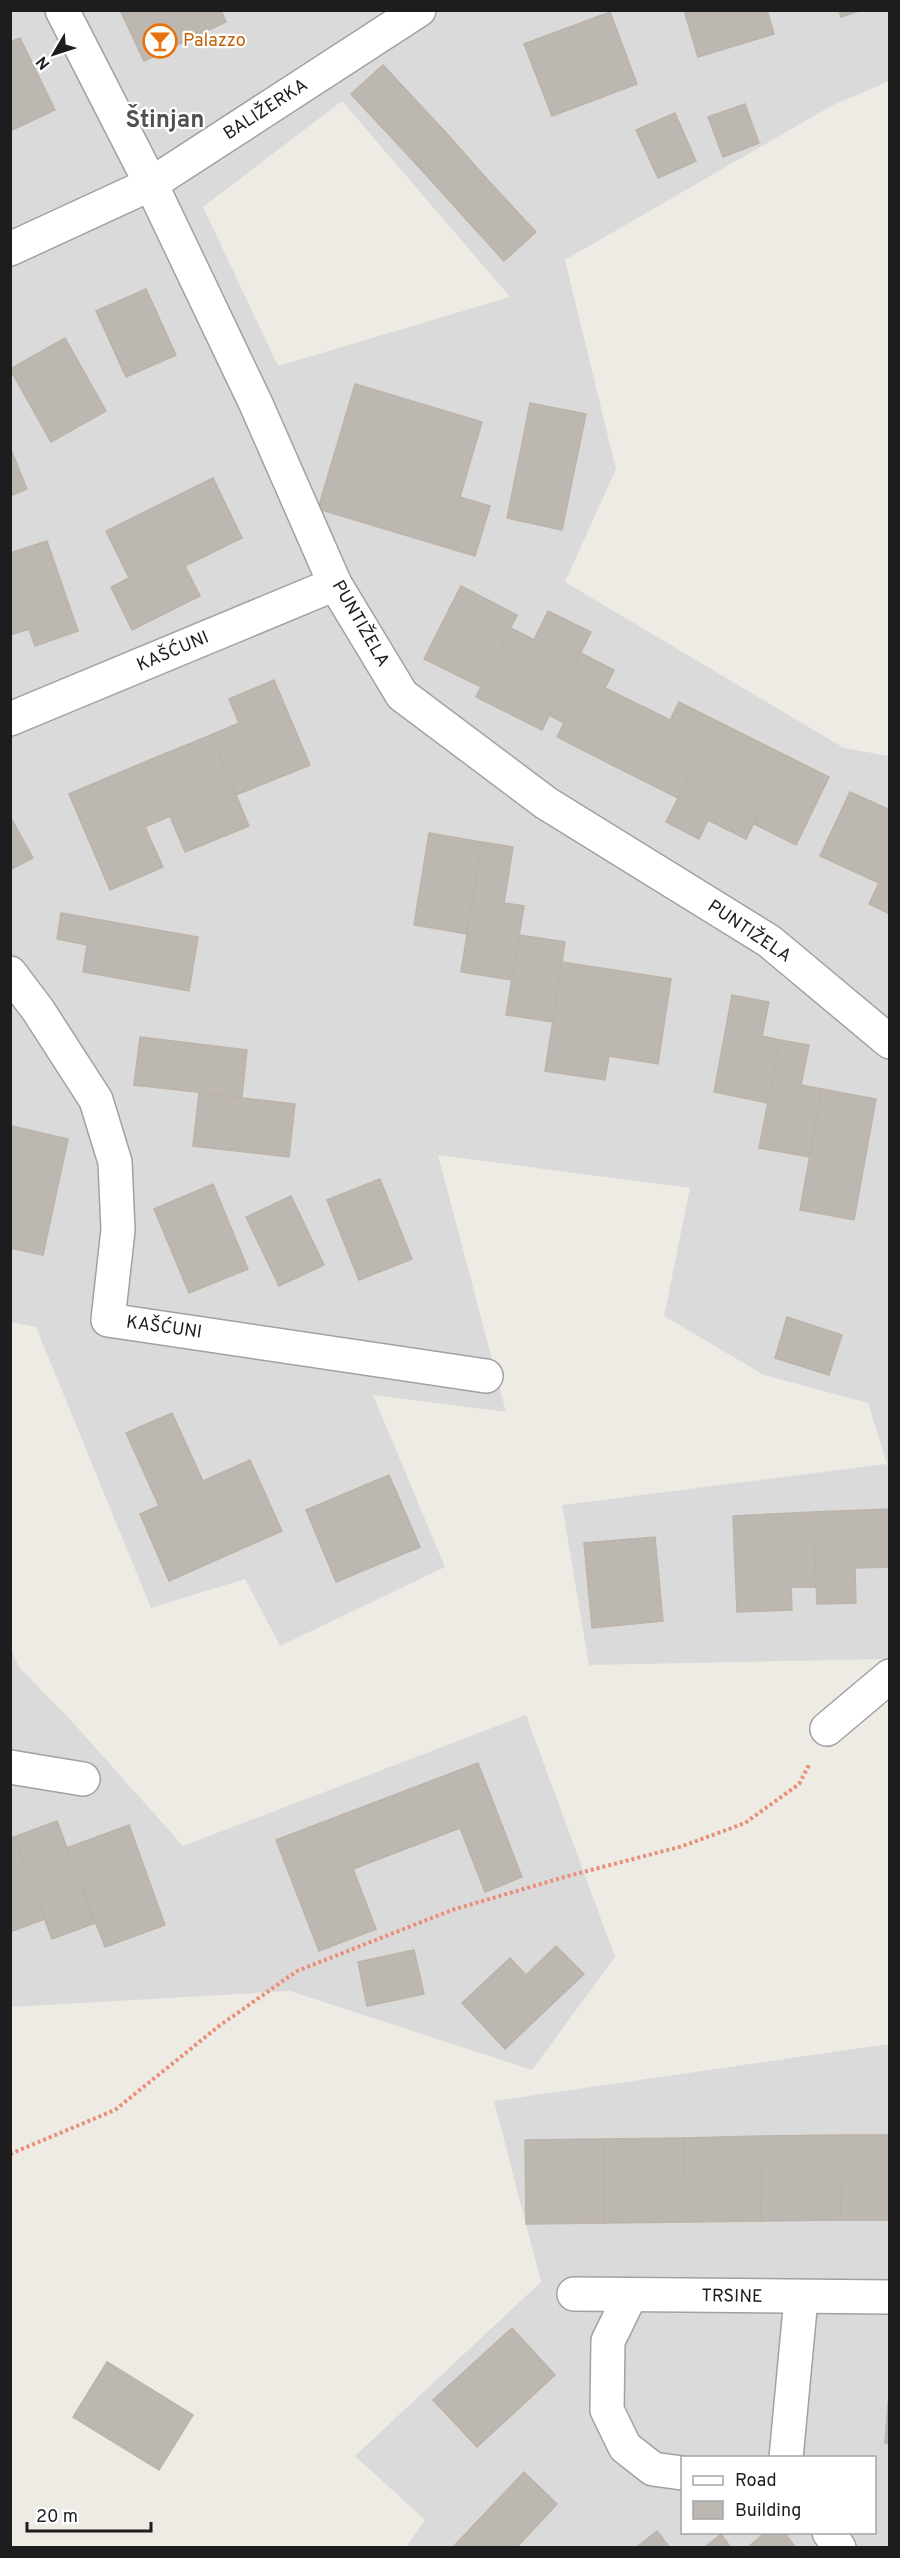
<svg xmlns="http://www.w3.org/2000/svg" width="900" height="2558" font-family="Overpass,sans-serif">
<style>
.residential{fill:#dbdada;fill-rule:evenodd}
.building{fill:#bdb7b1;stroke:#bdb3a8;stroke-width:1.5}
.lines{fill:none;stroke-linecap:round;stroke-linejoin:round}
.street-casing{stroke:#a1a1a1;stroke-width:36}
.path{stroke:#eb8e77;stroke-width:4;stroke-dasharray:3 3;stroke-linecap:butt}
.street{stroke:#fff;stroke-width:33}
.labels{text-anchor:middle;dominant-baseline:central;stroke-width:4.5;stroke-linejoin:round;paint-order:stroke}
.food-label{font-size:18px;fill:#c56008;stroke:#fff;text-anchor:start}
.street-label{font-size:18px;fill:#1d1d1d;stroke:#fff}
.district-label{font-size:24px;font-weight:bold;fill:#505050;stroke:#fff}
</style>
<rect width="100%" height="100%" fill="#edebe4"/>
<g class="residential">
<path d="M 10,11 L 889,11 L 889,81 L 831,106 L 565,260 L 616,469 L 565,582 L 844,748 L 889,756 L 889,1659 L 589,1665 L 562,1505 L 887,1464 L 868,1403 L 764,1375 L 664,1316 L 690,1188 L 438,1155 L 506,1412 L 373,1395 L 445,1567 L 280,1646 L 245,1579 L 151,1608 L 36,1327 L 11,1322 ZM 342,101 L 510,297 L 278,366 L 203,207 Z"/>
<polygon points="10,1648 19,1667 76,1726 183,1846 526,1715 615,1957 532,2070 290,1991 11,2007"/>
<path d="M 889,2044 L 889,2547 L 406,2547 L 425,2520 L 355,2456 L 541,2282 L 494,2101 ZM 682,2458 L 874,2458 L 874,2532 L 682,2532 Z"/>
</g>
<g class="building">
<polygon points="120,10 221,10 226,22 144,61"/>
<polygon points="684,10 767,10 774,34 698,57"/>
<polygon points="839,10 862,10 841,17"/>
<polygon points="610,12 637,84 552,116 524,44"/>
<polygon points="20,38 55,110 10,131 10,42"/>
<polygon points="383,65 449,136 417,165 351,94"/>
<polygon points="745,104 759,143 723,157 708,117"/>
<polygon points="675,113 696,161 658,178 636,130"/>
<polygon points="449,136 486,178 455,207 417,165"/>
<polygon points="486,178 536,232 504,261 455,207"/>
<polygon points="146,289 176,355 126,377 96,311"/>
<polygon points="65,338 106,411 51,442 10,369"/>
<polygon points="355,384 482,422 460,497 490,506 475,556 318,509"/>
<polygon points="530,403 586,414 562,530 507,518"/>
<polygon points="10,447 27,489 10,496"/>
<polygon points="213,478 242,538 185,566 200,596 132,630 111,587 129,578 106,531"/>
<polygon points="47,541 78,631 35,646 29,629 10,635 10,553"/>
<polygon points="461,586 517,615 481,687 424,659"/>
<polygon points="548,611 591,632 542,730 476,697 511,628 534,640"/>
<polygon points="581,653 614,670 605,688 644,707 614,766 557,737 564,723 549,715"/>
<polygon points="274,680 310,765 236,795 211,735 239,723 229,699"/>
<polygon points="679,702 717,721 678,798 614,766 644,707 670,720"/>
<polygon points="717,721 787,756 746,839 708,820 699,839 666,822"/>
<polygon points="211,735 249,826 185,852 147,761"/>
<polygon points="787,756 829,777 796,845 754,824"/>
<polygon points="147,761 170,816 145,827 163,867 110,890 69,794"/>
<polygon points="850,792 890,810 890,914 869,904 879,883 820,856"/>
<polygon points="10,816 33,858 10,870"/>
<polygon points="429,833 482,842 467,934 414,925"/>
<polygon points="482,842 513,847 504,903 524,906 512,980 461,972"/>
<polygon points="61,913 198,937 189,991 83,972 87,945 57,939"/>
<polygon points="519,935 565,942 553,1022 506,1015"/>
<polygon points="562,962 671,979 658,1064 609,1056 605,1080 545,1071"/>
<polygon points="732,995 769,1002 762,1036 780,1040 768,1103 714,1092"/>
<polygon points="140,1037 247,1050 242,1097 134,1085"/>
<polygon points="780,1040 809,1045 801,1085 822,1089 809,1157 759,1148"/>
<polygon points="822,1089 876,1099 854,1220 800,1210"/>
<polygon points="199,1093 295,1104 289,1157 193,1146"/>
<polygon points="12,1126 68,1139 43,1255 10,1248"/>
<polygon points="380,1179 412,1259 359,1280 327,1200"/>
<polygon points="213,1184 248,1269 189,1293 154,1209"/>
<polygon points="291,1196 324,1265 279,1286 246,1217"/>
<polygon points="787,1317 842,1335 829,1375 775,1358"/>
<polygon points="172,1413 203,1481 250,1460 282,1531 169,1581 140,1514 159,1506 126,1433"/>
<polygon points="389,1475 420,1547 336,1582 306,1510"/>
<polygon points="890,1509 890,1567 855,1568 856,1603 817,1604 813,1512"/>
<polygon points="813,1512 816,1587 791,1587 792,1610 737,1612 733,1516"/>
<polygon points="655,1537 663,1621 592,1628 584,1543"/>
<polygon points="478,1763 522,1877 485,1892 460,1828 353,1869 376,1929 319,1951 276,1840"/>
<polygon points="57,1821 95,1923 52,1939 14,1837"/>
<polygon points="129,1825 165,1925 105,1947 67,1848"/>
<polygon points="14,1837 45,1919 10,1932 10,1838"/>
<polygon points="556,1946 584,1974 505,2049 462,2003 510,1958 526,1975"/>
<polygon points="414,1950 424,1994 367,2006 358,1962"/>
<polygon points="840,2135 841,2220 761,2221 760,2136"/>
<polygon points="840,2135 890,2135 890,2220 841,2220"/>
<polygon points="760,2136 761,2221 686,2222 684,2138"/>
<polygon points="684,2138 686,2222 604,2223 603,2139"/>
<polygon points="603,2139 604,2223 526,2224 525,2140"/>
<polygon points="512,2328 555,2375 477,2447 433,2400"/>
<polygon points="107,2362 193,2415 159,2470 73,2417"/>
<polygon points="890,2381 890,2444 885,2443"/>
<polygon points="524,2472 557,2504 516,2548 452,2548"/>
<polygon points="657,2531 670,2548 636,2548"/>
<polygon points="766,2532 784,2532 796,2548 747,2548"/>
<polygon points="721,2534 731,2548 704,2548"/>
</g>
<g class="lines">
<g class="street-casing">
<g id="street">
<polyline points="62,10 151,184 256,404 335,584 402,695 546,803 769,941 890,1042"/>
<polyline points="10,249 151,184 419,10"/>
<polyline points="10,719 335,584"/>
<polyline points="10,973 38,1010 96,1100 115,1162 118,1230 108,1320 486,1376"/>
<polyline points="827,1729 890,1676"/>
<polyline points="10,1767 83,1779"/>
<polyline points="574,2294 890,2297"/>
<polyline points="630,2296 608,2341 607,2410 625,2447 653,2469 682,2473"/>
<polyline points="786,2458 801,2298"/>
<polyline points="829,2532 839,2548"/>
</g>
</g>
<polyline class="path" points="10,2154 115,2110 219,2026 297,1971 452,1910 568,1876 683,1846 745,1823 799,1784 810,1763"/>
<use href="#street" class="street"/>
</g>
<defs>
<g id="bar-ring" transform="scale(1.725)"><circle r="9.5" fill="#fff" stroke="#e8710a" stroke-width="1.5"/><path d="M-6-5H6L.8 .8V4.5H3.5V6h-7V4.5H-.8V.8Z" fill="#e8710a"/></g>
</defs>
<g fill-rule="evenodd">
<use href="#bar-ring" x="160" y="41"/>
</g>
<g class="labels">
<g class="food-label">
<text x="183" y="41">Palazzo</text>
</g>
<g class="street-label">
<text transform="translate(266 110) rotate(-33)">BALIŽERKA</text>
<text transform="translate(360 624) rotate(60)">PUNTIŽELA</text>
<text transform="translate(173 652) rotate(-23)">KAŠĆUNI</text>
<text transform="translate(749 932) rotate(34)">PUNTIŽELA</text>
<text transform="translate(164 1328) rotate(8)">KAŠĆUNI</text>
<text transform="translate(732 2297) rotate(1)">TRSINE</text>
</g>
<g class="district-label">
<text x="165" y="121">Štinjan</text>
</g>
</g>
<rect width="900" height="2558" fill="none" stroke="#1d1d1d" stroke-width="24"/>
<rect x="681" y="2456" width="195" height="78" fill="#ffffff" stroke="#a5a5a5" stroke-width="1.5"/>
<rect x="693" y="2476" width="30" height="9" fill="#ffffff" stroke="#a5a5a5" stroke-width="1.5"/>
<text x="735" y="2486" font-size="18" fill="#1d1d1d">Road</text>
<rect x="693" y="2501" width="30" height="18" fill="#bdb7b1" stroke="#a5a5a5" stroke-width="1.5"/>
<text x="735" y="2516" font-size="18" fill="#1d1d1d">Building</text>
<g transform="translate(54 54) rotate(231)" stroke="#ffffff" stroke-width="4.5" paint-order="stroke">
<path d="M0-4.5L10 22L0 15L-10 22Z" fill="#1d1d1d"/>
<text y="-9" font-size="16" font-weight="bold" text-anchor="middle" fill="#1d1d1d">N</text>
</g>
<path d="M27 2522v9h124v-9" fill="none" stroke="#1d1d1d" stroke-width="3"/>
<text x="36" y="2522" font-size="18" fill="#1d1d1d" stroke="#ffffff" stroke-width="4.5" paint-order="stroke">20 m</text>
</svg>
